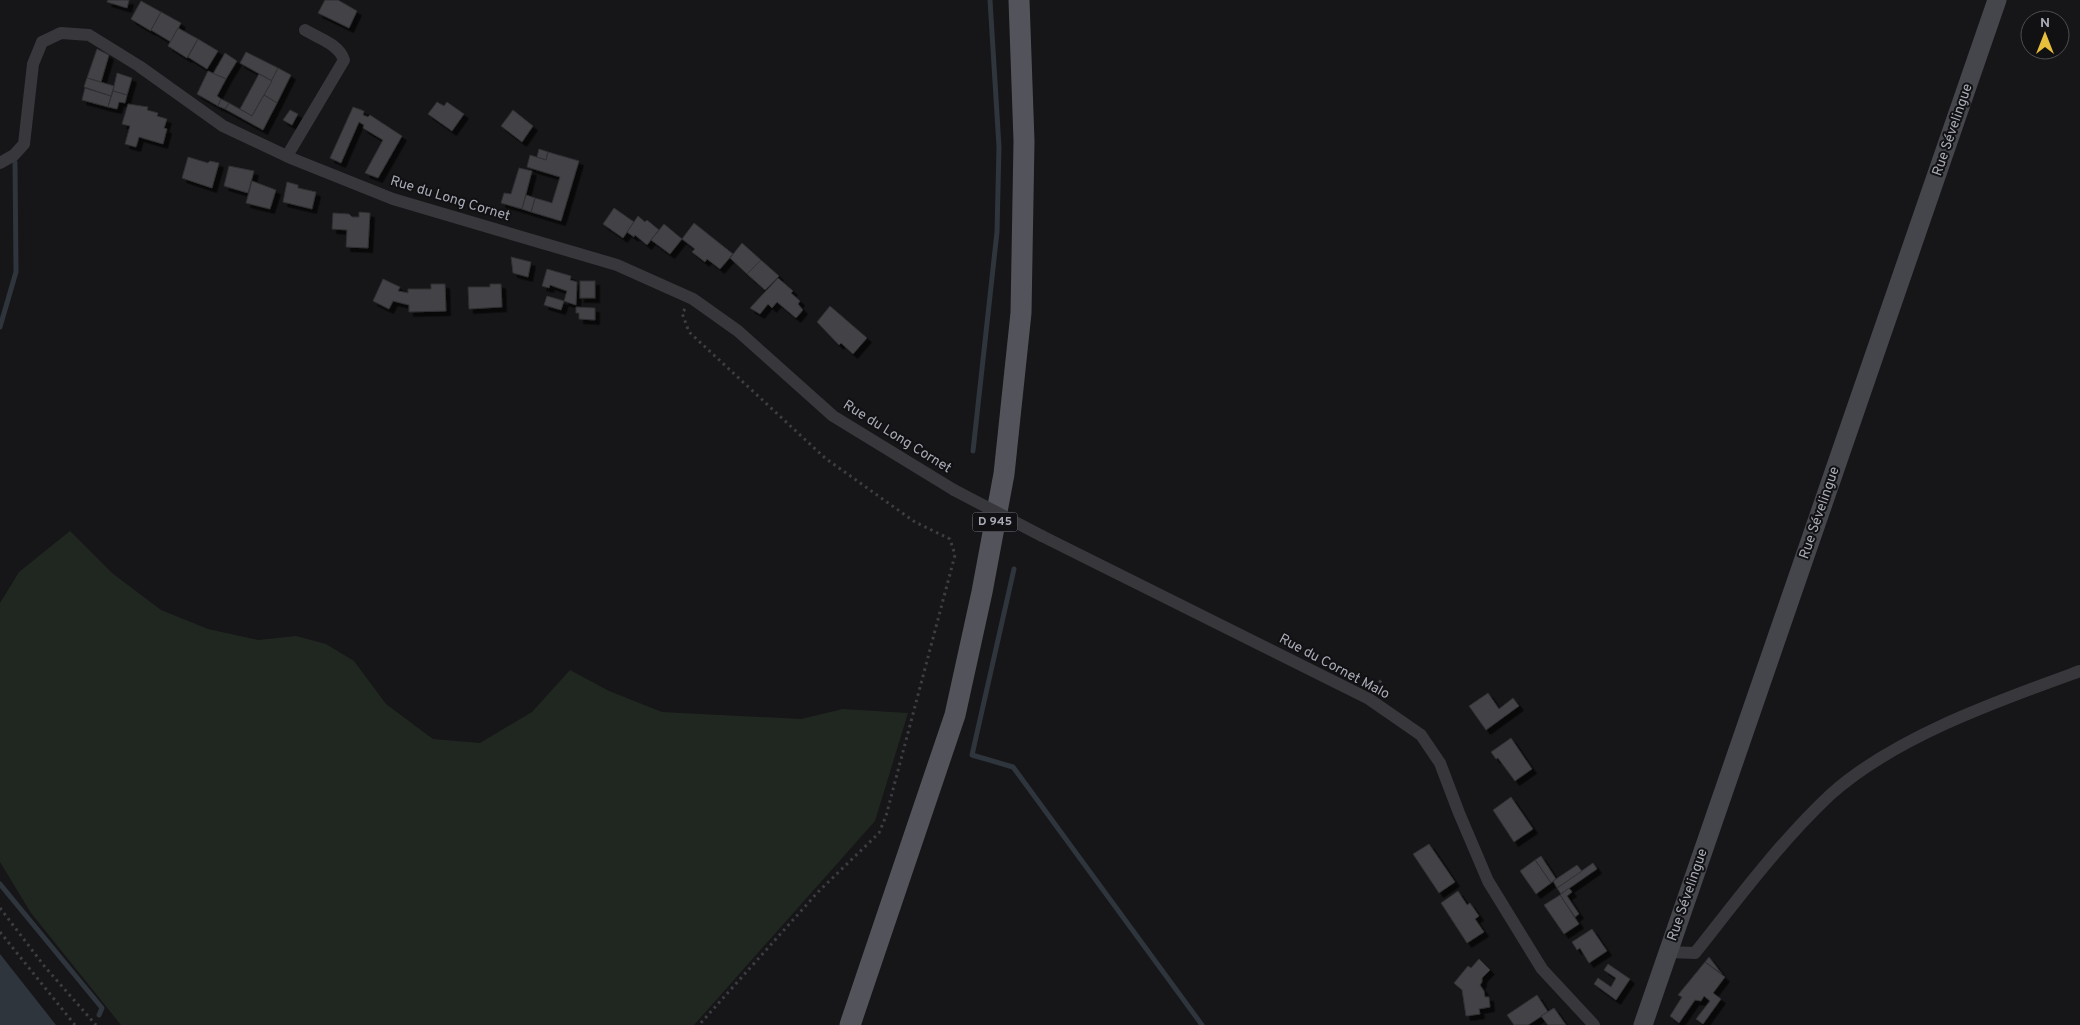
<svg xmlns="http://www.w3.org/2000/svg" width="2080" height="1025" font-family="Overpass,sans-serif">
<style>
.green{fill:#202721}
.water{fill:#2e353c}
.lines{fill:none;stroke-linecap:round;stroke-linejoin:round}
.stream{stroke:#2e353c;stroke-width:5}
.building{fill:#424247;stroke:#303033;filter:url(#shadow)}
.path{stroke:#3d3e43;stroke-width:3;stroke-dasharray:2.5 4;stroke-linecap:butt}
.minor{stroke:#37373c;stroke-width:12}
.secondary{stroke:#45464c;stroke-width:19}
.primary{stroke:#53545b;stroke-width:21}
.minor-bridge{stroke:#37373c;stroke-width:12}
.labels{text-anchor:middle;dominant-baseline:central;stroke-width:4;stroke-linejoin:round;paint-order:stroke}
.shield{fill:#111012;stroke:#7b7c86;stroke-width:1}
.shield-label{font-size:12px;font-weight:bold;fill:#a8abb7}
.street-label{font-size:14px;fill:#a8abb7;stroke:#111012}
</style>
<defs>
<filter id="shadow"><feDropShadow dx="4.5" dy="4.5" stdDeviation="0" flood-color="#0009"/></filter>
</defs>
<rect width="100%" height="100%" fill="#161517"/>
<polygon class="green" points="70,531 112,573 161,610 208,629 258,640 296,636 326,644 354,661 386,704 433,739 480,743 532,712 570,670 609,691 662,712 801,719 843,709 908,713 875,821 694,1025 121,1025 31,913 0,862 0,603 19,572"/>
<polygon class="water" points="0,954 56,1025 0,1025"/>
<g class="lines">
<g class="stream">
<polyline points="0,327 16,272 15,162"/>
<polyline points="973,451 997,232 999,147 990,0"/>
<polyline points="1014,569 972,755 1013,767 1202,1025"/>
<polyline points="0,884 102,1008 99,1015"/>
</g>
</g>
<g class="building">
<polygon points="108,0 129,0 127,8 107,2"/>
<polygon points="325,0 338,0 357,11 349,28 318,13"/>
<polygon points="141,1 161,12 151,31 131,19"/>
<polygon points="161,12 181,23 171,42 151,30"/>
<polygon points="178,28 198,39 187,58 168,46"/>
<polygon points="198,39 218,51 207,69 188,57"/>
<polygon points="97,49 109,55 101,82 87,78"/>
<polygon points="246,52 278,68 272,81 240,63"/>
<polygon points="225,53 237,61 226,79 213,74"/>
<polygon points="278,68 291,75 277,103 264,95"/>
<polygon points="208,71 226,79 217,96 221,99 218,106 197,94"/>
<polygon points="117,73 132,78 127,95 113,91"/>
<polygon points="259,74 272,81 252,116 240,109"/>
<polygon points="87,78 114,86 111,96 84,87"/>
<polygon points="85,88 111,96 108,107 82,100"/>
<polygon points="113,91 127,95 125,103 119,102 117,109 108,107"/>
<polygon points="264,95 277,103 263,130 225,109 229,103 252,116"/>
<polygon points="221,99 229,103 225,109 218,106"/>
<polygon points="437,102 444,106 447,102 464,114 452,131 428,114"/>
<polygon points="128,104 148,107 147,110 158,113 157,116 167,119 164,128 167,129 163,144 139,137 136,147 125,144 130,126 122,124"/>
<polygon points="353,107 364,111 363,115 368,117 370,115 402,136 378,178 365,173 383,140 363,128 364,125 359,122 341,163 330,158"/>
<polygon points="290,110 298,114 292,125 283,120"/>
<polygon points="513,110 533,126 522,142 501,126"/>
<polygon points="539,149 548,152 546,160 537,157"/>
<polygon points="548,152 579,161 561,221 531,212 535,198 552,203 560,177 527,167 530,155 546,160"/>
<polygon points="188,157 208,163 210,161 219,163 212,188 182,178"/>
<polygon points="229,166 254,171 248,193 224,186"/>
<polygon points="519,168 532,171 522,209 501,203 504,193 511,194"/>
<polygon points="252,181 276,190 270,209 246,203"/>
<polygon points="287,182 298,185 298,188 316,192 312,209 283,202"/>
<polygon points="526,195 535,198 531,212 522,209"/>
<polygon points="614,208 634,222 623,238 603,224"/>
<polygon points="359,212 370,213 368,248 346,247 347,230 332,229 333,213 349,214 352,217 359,217"/>
<polygon points="638,216 645,222 647,220 659,230 647,245 635,235 634,237 627,232"/>
<polygon points="694,223 733,254 720,269 707,259 705,262 692,252 695,249 682,239"/>
<polygon points="664,224 682,239 670,254 651,240"/>
<polygon points="742,243 761,260 747,274 730,258"/>
<polygon points="511,257 531,262 528,277 513,273"/>
<polygon points="761,260 779,276 765,290 747,274"/>
<polygon points="547,269 571,276 570,280 577,282 576,305 564,301 561,310 544,305 547,296 564,301 567,291 550,285 549,288 542,286"/>
<polygon points="778,278 793,291 791,293 800,301 798,304 803,310 796,318 777,302 772,308 768,304 760,314 750,308"/>
<polygon points="383,279 400,287 398,291 408,293 408,289 431,289 431,284 445,284 446,311 409,312 409,305 393,301 389,309 373,301"/>
<rect x="580" y="281" width="15" height="17"/>
<polygon points="490,284 501,284 502,307 469,309 468,287 490,287"/>
<polygon points="830,306 867,338 853,354 841,343 839,345 817,322"/>
<polygon points="576,307 595,308 595,320 579,319 579,313 576,313"/>
<polygon points="1488,693 1499,709 1513,698 1519,706 1486,730 1469,706"/>
<polygon points="1511,738 1532,769 1515,781 1498,758 1496,759 1491,752"/>
<polygon points="1511,797 1533,829 1514,842 1493,810"/>
<polygon points="1429,844 1455,882 1439,893 1413,854"/>
<polygon points="1541,856 1556,879 1551,883 1535,860"/>
<polygon points="1535,860 1551,883 1536,894 1520,871"/>
<polygon points="1593,863 1597,869 1561,894 1557,888"/>
<polygon points="1577,865 1582,871 1557,888 1553,881"/>
<polygon points="1569,888 1572,892 1567,896 1579,914 1575,917 1560,895"/>
<polygon points="1458,891 1467,905 1470,903 1479,916 1475,919 1484,932 1467,943 1441,903"/>
<polygon points="1560,895 1579,924 1564,934 1544,905"/>
<polygon points="1592,929 1607,951 1589,963 1580,948 1577,950 1572,942"/>
<polygon points="1709,957 1722,974 1705,962"/>
<polygon points="1479,959 1490,970 1482,978 1482,982 1480,985 1484,991 1485,997 1489,997 1490,1007 1479,1009 1480,1014 1466,1016 1462,990 1454,983 1468,966 1471,968"/>
<polygon points="1705,962 1725,977 1713,993 1721,999 1703,1024 1696,1019 1710,1001 1704,996 1701,1001 1695,1000 1679,1023 1670,1016 1682,997 1678,995"/>
<polygon points="1608,964 1630,979 1616,1000 1594,984 1598,978 1611,987 1616,978 1604,970"/>
<polygon points="1537,995 1548,1012 1528,1025 1514,1025 1507,1015"/>
<polygon points="1554,1008 1566,1025 1548,1025 1541,1016"/>
</g>
<g class="lines">
<g class="path">
<polyline points="685,309 682,313 689,332 825,458 915,522 950,539 955,555 886,816 879,833 818,892 699,1025"/>
<polyline points="1376,688 1381,680"/>
<polyline points="0,908 45,967 96,1025"/>
<polyline points="0,932 75,1025"/>
</g>
<g class="minor">
<path d="M 287,156 L 344,60 C 339,44 318,38 305,30"/>
<polyline points="0,163 14,155 24,144 33,64 42,42 61,33 89,35 139,66 223,126 293,159 393,199 617,265 693,299 738,331 833,416 954,490"/>
<polyline points="1042,536 1369,699 1421,735 1440,763 1459,813 1488,881 1542,969 1594,1025"/>
<path d="M 1669,952 L 1695,953 C 1738,899 1779,843 1830,795 C 1894,737 2000,700 2080,671"/>
</g>
<polyline class="secondary" points="1643,1025 1997,0"/>
<polyline class="primary" points="850,1025 955,715 982,592 1004,474 1021,313 1024,141 1019,0"/>
<polyline class="minor-bridge" points="954,490 1042,536"/>
</g>
<g class="labels">
<rect class="shield" x="972.5" y="512.5" width="45" height="19" rx="4"/>
<g class="shield-label">
<text x="995" y="522">D 945</text>
</g>
<g class="street-label">
<text transform="translate(1953 130) rotate(-71)">Rue Sévelingue</text>
<text transform="translate(450 199) rotate(17)">Rue du Long Cornet</text>
<text transform="translate(897 437) rotate(32)">Rue du Long Cornet</text>
<text transform="translate(1820 513) rotate(-71)">Rue Sévelingue</text>
<text transform="translate(1334 667) rotate(28)">Rue du Cornet Malo</text>
<text transform="translate(1688 895) rotate(-71)">Rue Sévelingue</text>
</g>
</g>
<g transform="translate(2045 35)"><circle r="24" fill="#111012" stroke="#4d4e54"/>
<path d="M0-4L9 19L0 12L-9 19Z" fill="#e8be3d"/>
<text y="-8" font-size="14" font-weight="bold" text-anchor="middle" fill="#a8abb7">N</text>
</g>
</svg>
